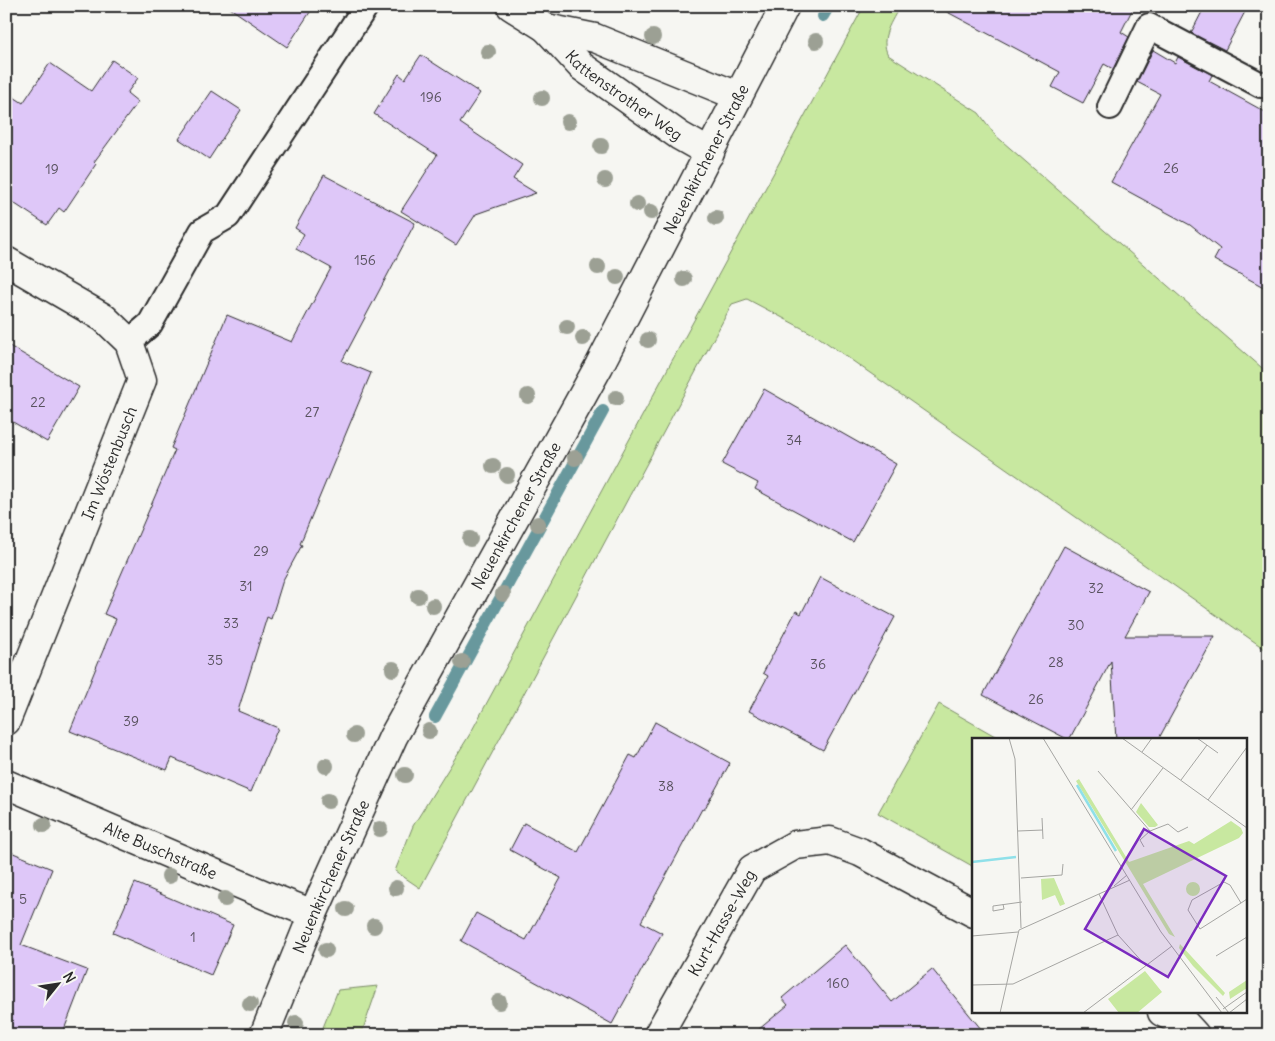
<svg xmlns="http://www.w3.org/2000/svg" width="1275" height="1041" font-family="Delius,sans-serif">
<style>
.green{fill:#c8e8a0;stroke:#7a8a66}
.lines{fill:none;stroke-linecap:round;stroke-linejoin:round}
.stream{stroke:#67989d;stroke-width:12}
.building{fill:#dec7f8;stroke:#2b2b2b}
.service-casing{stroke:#2b2b2b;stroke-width:28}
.minor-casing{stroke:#2b2b2b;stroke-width:31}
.secondary-casing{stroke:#2b2b2b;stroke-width:31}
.service{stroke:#f6f6f2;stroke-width:24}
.minor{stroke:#f6f6f2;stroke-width:28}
.secondary{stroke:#f6f6f2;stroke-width:28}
.tree{fill:#9ca094}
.labels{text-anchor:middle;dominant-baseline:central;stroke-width:4;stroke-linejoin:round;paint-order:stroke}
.number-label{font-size:14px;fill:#58525e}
.street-label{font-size:16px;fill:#2b2b2b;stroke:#f6f6f2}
.inset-river{fill:none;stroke:#8fe0e9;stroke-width:2.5}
.inset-road{fill:none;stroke:#a5a5a2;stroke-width:1}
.view{fill:#7b2cbf;fill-opacity:0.15;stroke:#7b2cbf;stroke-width:2.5}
.inset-edge{fill:none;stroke:#2b2b2b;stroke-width:2.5}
</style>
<rect width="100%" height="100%" fill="#f6f6f2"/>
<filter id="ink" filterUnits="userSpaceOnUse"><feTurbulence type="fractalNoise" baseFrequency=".02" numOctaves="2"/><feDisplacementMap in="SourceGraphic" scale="10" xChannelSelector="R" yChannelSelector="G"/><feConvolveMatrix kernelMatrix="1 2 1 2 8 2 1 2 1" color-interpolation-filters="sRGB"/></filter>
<g filter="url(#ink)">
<g class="green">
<path d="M 864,6 L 900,6 C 892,21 879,38 888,55 L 979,113 L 995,135 L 1269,374 L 1269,652 L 817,336 L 747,299 L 732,304 L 420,888 L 395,871 L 413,826 L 470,734 Z"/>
<polygon points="939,704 1002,740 974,740 974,867 878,813"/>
<polygon points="378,986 361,1035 320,1035 338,990"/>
</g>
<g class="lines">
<g class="stream">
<polyline points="823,16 829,6"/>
<polyline points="435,717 603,411"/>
</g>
</g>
<g class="building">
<polygon points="227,6 314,6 287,47"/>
<polygon points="936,6 1134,6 1121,32 1129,37 1113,69 1104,64 1083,103 1052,87 1060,72"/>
<polygon points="1205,6 1248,6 1225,50 1191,33"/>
<polygon points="1153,50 1175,63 1178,57 1212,75 1209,81 1269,114 1269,290 1214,260 1220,249 1190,225 1111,182 1160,94 1137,82"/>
<polygon points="421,55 480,93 460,123 522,165 513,179 536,193 476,214 456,245 401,211 437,155 374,114 399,74 405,79"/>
<polygon points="112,60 138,78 127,93 138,102 94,162 96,164 64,212 59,208 47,225 6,198 6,92 23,103 50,63 91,91"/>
<polygon points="212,91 241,110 209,159 179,139"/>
<polygon points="324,175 415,223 342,361 371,373 300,544 302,545 283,580 271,619 267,617 238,711 278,728 251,792 172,758 167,770 70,731 116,619 104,614 175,450 171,448 227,315 292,342 331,268 296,249 304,234 295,228"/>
<polygon points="6,344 79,387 47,442 6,418"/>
<polygon points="764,389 896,464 853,542 755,489 758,483 722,464"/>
<polygon points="1064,546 1149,592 1125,636 1215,636 1158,740 1116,740 1111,661 1069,740 983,695"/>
<polygon points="820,577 895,617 823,750 749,711 768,676 763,673 796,611 801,614"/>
<polygon points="655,722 730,763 704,810 702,809 641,922 662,933 612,1024 461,941 476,913 526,940 561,878 510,850 524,823 578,852 630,755 636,758"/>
<polygon points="6,850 52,869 21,945 87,970 62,1035 6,1035"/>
<polygon points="135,883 233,925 211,975 113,933"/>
<polygon points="845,945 892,1002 932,969 986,1035 752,1035 788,1005 782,998"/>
</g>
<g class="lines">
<g class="service-casing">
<g id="service">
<polyline points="1110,107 1149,26 1261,85 1269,83"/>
<polyline points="129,342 150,324 202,231 228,216 366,6"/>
</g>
</g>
<g class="minor-casing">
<g id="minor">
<path id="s1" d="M 511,6 L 546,28 L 581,66 L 680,136 L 710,153"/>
<polyline points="546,28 595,38 738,96"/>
<polyline points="6,261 104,318 129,342 142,380 6,721"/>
<path id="s2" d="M 6,784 L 265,895 L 313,914"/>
<polyline points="1162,1012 1185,1024 1195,1035"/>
<path id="s3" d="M 658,1035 L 752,869 L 795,845 L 830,841 L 860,852 L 974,913"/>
</g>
</g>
<g class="secondary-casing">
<g id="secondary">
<path id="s4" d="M 264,1035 L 313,914 L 393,737 L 599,366 L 785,6"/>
</g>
</g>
<use href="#service" class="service"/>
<use href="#minor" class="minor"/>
<use href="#secondary" class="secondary"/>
</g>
<g class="tree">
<circle cx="653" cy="37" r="8"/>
<circle cx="816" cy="41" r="8"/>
<circle cx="488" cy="52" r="8"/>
<circle cx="542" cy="98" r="8"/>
<circle cx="568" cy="122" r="8"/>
<circle cx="601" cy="146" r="8"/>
<circle cx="605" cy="180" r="8"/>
<circle cx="637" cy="204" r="8"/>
<circle cx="651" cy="212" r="8"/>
<circle cx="716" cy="218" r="8"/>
<circle cx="598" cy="267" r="8"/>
<circle cx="617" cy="277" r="8"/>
<circle cx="684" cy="279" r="8"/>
<circle cx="567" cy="327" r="8"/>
<circle cx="583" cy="338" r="8"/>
<circle cx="648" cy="340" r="8"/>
<circle cx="528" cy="396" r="8"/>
<circle cx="616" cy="398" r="8"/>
<circle cx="575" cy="458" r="8"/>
<circle cx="493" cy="466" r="8"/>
<circle cx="507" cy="475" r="8"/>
<circle cx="538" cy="524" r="8"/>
<circle cx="470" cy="539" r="8"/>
<circle cx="503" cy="594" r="8"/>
<circle cx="418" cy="596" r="8"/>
<circle cx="433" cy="606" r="8"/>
<circle cx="462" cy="662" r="8"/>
<circle cx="393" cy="669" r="8"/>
<circle cx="429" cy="731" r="8"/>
<circle cx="354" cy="735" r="8"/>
<circle cx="326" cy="766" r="8"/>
<circle cx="405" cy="775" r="8"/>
<circle cx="328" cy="801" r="8"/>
<circle cx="44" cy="825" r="8"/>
<circle cx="380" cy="829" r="8"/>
<circle cx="169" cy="876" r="8"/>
<circle cx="396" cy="888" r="8"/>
<circle cx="225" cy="899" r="8"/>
<circle cx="346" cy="909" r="8"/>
<circle cx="374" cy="926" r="8"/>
<circle cx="326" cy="950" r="8"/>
<circle cx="499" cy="1002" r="8"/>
<circle cx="250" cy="1004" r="8"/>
<circle cx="296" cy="1023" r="8"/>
</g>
</g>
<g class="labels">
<g class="number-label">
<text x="431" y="97">196</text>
<text x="1171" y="168">26</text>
<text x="52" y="169">19</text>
<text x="365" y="260">156</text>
<text x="38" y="402">22</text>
<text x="312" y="412">27</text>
<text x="794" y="440">34</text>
<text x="261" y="551">29</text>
<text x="246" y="586">31</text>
<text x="1096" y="588">32</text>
<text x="231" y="623">33</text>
<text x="1076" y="625">30</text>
<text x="215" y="660">35</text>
<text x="1056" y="662">28</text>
<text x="818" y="664">36</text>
<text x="1036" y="699">26</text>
<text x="131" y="721">39</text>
<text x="666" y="786">38</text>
<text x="23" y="899">5</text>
<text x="193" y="937">1</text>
<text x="838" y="983">160</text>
</g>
<g class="street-label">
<text stroke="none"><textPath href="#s1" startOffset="145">Kattenstrother Weg</textPath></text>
<text stroke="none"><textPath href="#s4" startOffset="982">Neuenkirchener Straße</textPath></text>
<text transform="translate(109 463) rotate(-68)">Im Wöstenbusch</text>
<text stroke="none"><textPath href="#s4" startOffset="578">Neuenkirchener Straße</textPath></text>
<text stroke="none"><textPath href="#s2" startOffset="168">Alte Buschstraße</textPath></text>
<text stroke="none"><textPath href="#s4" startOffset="172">Neuenkirchener Straße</textPath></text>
<text stroke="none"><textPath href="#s3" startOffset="129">Kurt-Hasse-Weg</textPath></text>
</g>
</g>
<g transform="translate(972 738)">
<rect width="275" height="275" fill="#f6f6f2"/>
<path d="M 107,41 L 157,124 L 217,103 L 222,106 L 259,83 L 269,90 L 271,95 L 267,100 L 171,146 L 203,199 L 197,196 L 104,43 ZM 169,65 L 186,87 L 183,89 L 177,89 L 164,74 ZM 82,140 L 93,166 L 88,168 L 83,157 L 70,162 L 69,141 ZM214 151a7 7 0 1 1 14 0a7 7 0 1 1-14 0ZM 208,206 L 253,255 L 251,258 L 221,228 L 207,210 ZM 173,233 L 190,254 L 165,275 L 147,275 L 136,261 ZM 275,242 L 275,250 L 258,261 L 257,254 Z" fill="#c8e8a0"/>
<path class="inset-river" d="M 105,47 L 144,113M 0,124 L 44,119"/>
<path class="inset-road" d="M 37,0 L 43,21 L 49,190M 71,0 L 189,194 L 250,275M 150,0 L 275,90M 225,0 L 246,15M 170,14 L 180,0M 126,33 L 178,93 L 196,86 L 206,94 L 216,89M 209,42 L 235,7M 236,62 L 275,9M 159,72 L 191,30M 70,80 L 71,101M 46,93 L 71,92M 172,109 L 168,102 L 178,93M 49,140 L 90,137 L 91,126M 142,148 L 155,137M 127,156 L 146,197M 269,165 L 258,147 L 252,144 L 220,162 L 216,172 L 228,191 L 269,165 L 275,161M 31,166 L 32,171 L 21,173 L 21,168 L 50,164M 146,197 L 174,228M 0,198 L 46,194M 244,218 L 275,199M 0,247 L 41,246 L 146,197M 244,259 L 257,275M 251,271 L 275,254M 28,275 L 47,192 L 158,142M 111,275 L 200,208M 257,275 L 275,261"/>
<path class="view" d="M 172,91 L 254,138 L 196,239 L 113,191 Z"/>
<rect width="275" height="275" class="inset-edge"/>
</g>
<rect width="1275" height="1041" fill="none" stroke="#f6f6f2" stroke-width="25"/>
<rect x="12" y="12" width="1250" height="1016" fill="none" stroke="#2b2b2b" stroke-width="2" filter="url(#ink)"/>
<g transform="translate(58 984) rotate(60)" stroke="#f6f6f2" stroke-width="4" paint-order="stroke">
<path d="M0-4L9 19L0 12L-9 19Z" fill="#2b2b2b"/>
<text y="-8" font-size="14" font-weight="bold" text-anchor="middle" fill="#2b2b2b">N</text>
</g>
</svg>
